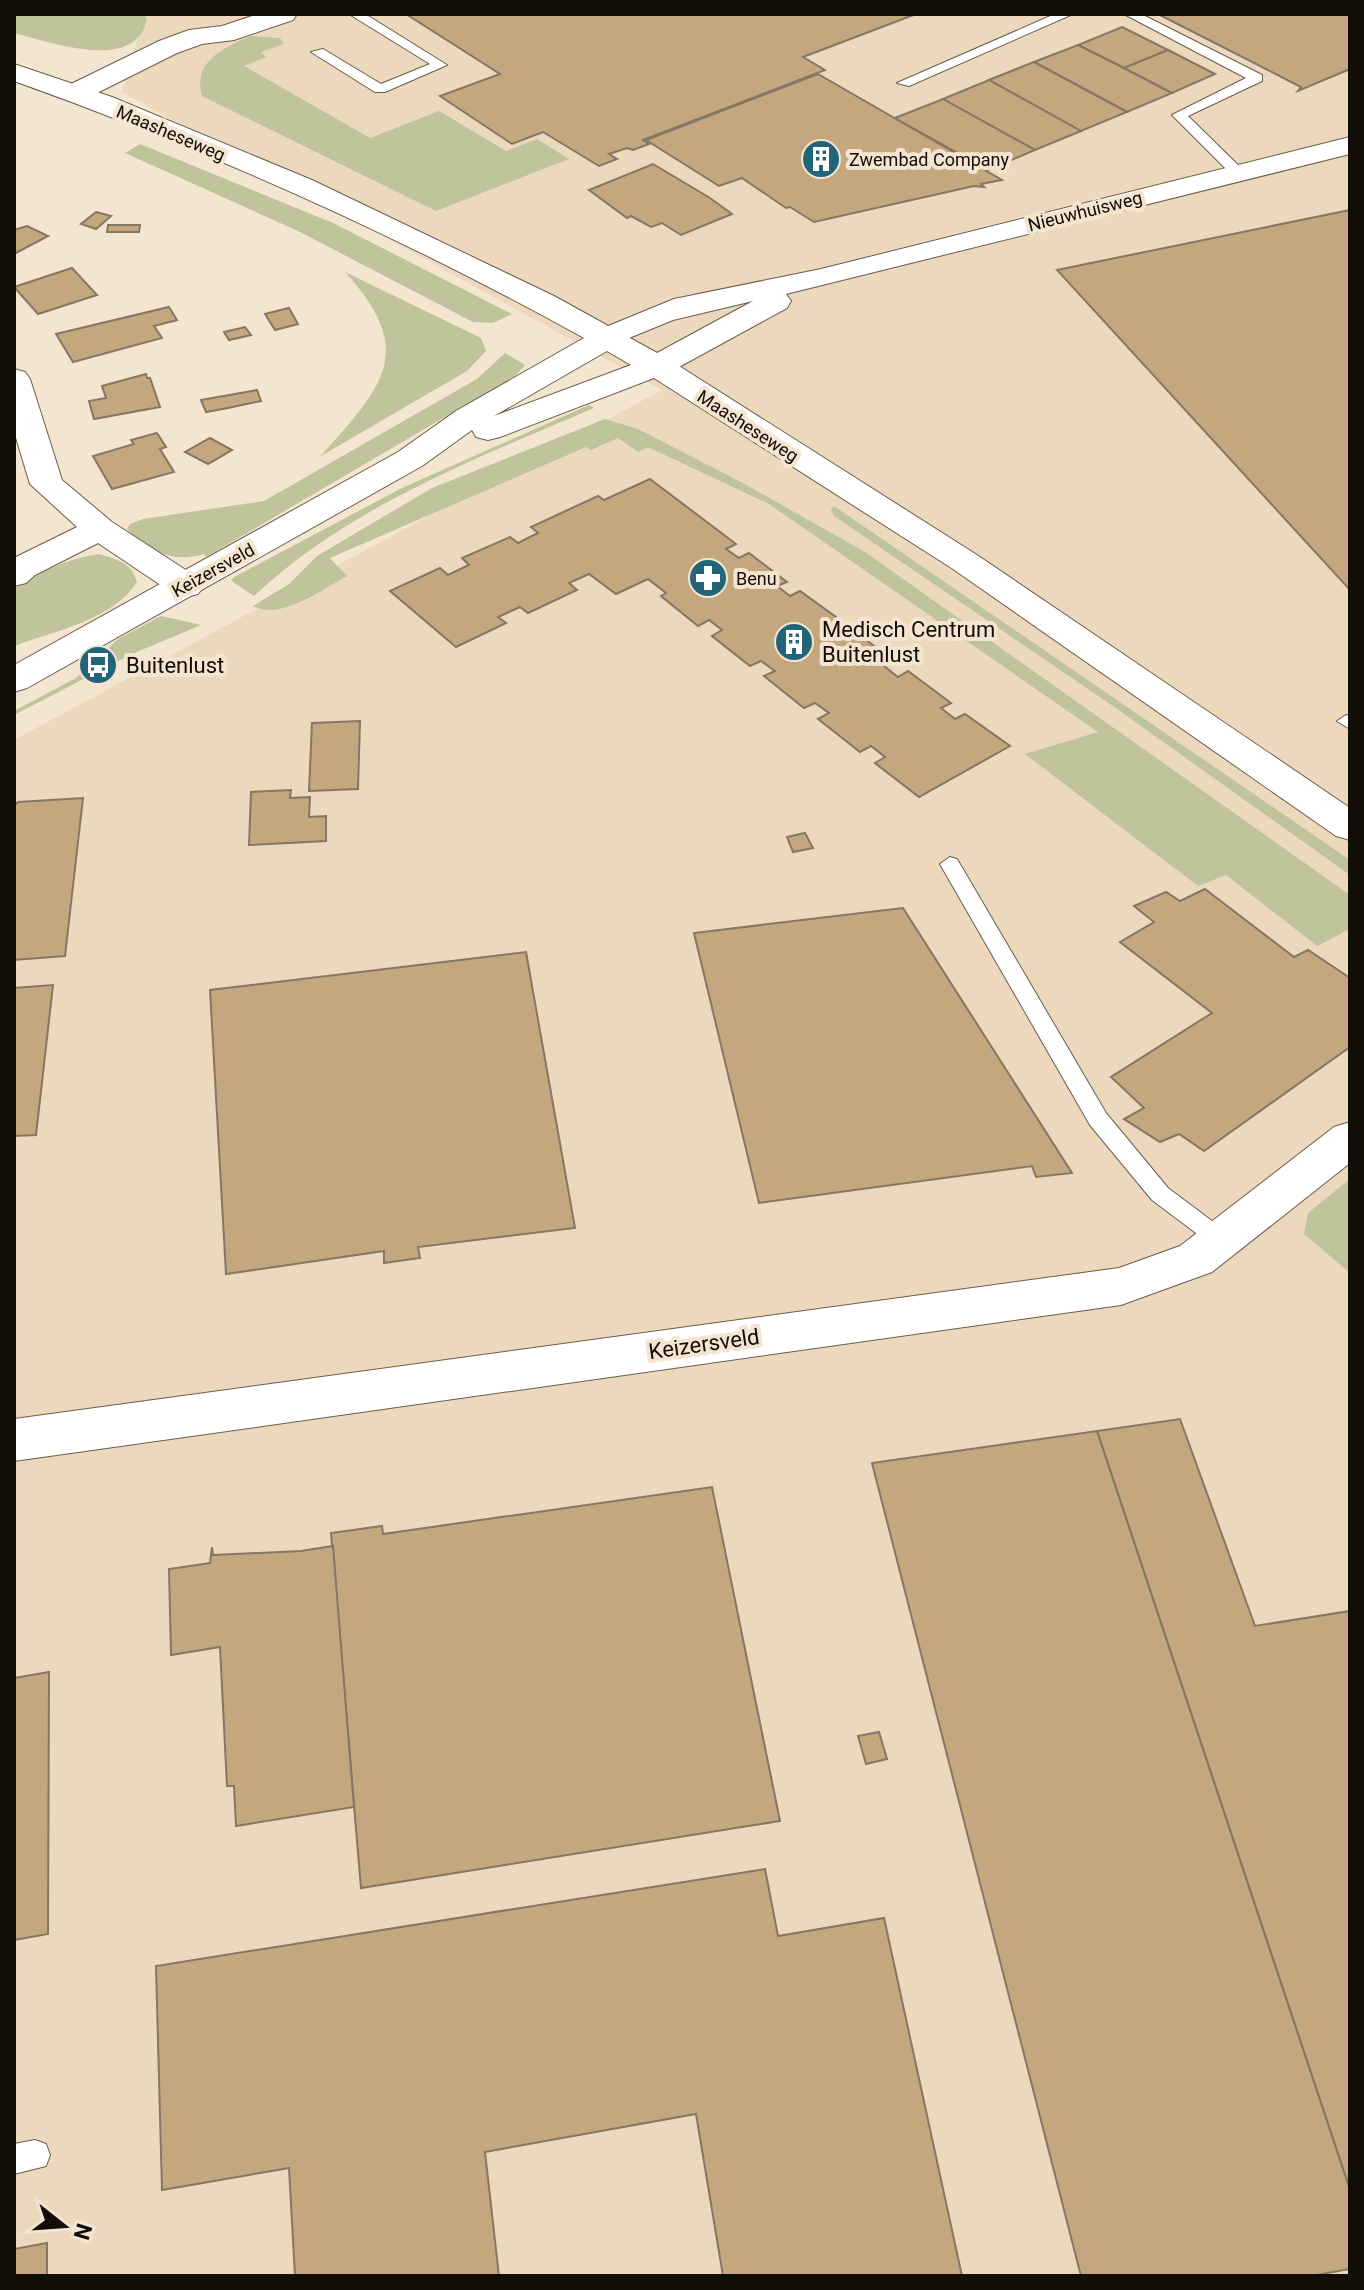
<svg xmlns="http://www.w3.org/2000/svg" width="1364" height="2290" font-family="Roboto,sans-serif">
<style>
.built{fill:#ebd8bd}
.green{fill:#bfc49a}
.building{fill:#c5a77f;stroke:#847764;stroke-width:2}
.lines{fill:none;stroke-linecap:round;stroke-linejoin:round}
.lane-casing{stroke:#6a5d4b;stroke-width:2}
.street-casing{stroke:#6a5d4b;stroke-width:2}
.secondary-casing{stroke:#6a5d4b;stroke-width:2}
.lane{fill:#fff;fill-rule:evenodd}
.street{fill:#fff;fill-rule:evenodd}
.secondary{fill:#fff;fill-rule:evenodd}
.labels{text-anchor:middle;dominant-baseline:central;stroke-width:8;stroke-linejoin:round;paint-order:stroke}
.far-street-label{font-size:18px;fill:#120d06;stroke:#f4e5d0}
.far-poi-label{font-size:18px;fill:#120d06;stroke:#f4e5d0;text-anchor:start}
.poi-label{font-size:22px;fill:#120d06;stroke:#f4e5d0;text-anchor:start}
.street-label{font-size:22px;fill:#120d06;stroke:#f4e5d0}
</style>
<rect width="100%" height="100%" fill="#f4e5d0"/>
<polygon class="built" points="145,14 1350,14 1350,2276 14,2276 14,740 662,390 122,92"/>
<g class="green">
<path d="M 19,14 L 141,14 L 147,18 C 138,74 50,42 14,33 L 14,15 Z"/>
<path d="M 251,36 L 280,38 L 284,44 L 261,52 L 266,57 L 244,66 L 370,138 L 439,111 L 506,151 L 537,139 L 569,159 L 436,211 L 202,96 C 192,61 225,47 251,36 Z"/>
<polygon points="140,144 333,223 512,314 493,323 473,322 298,231 125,153"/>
<path d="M 345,272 L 481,338 L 486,351 L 467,371 L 321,456 C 383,386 418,352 345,272 Z"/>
<path d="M 505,353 L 525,365 L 515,376 L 206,557 L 204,554 C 173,563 148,552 127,529 L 130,524 L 143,519 L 264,501 L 477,379 Z"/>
<path d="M 589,405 L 594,408 C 475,459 350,506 254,596 L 233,582 L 232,579 L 236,576 L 402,488 Z"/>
<path d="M 605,419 L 638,429 L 741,482 L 865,552 L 1350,895 L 1350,929 L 1317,946 L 1226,875 L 1198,886 L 1025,754 L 1098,732 L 769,504 L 648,447 L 638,452 L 618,438 L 591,450 L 586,447 L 330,558 L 347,576 C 323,589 280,621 253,606 L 289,584 L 317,556 L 432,488 Z"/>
<polygon points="834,506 1350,860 1350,875 1110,704 834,516 831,510"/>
<path d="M 99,554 C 118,560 131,562 137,582 C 113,620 54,631 14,646 L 14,589 C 42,571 66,559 99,554 Z"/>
<polygon points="161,616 201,625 132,654 14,715 14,711 76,678 118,639"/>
<polygon points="1350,1179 1350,1273 1304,1234 1308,1213"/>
</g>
<g class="building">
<polygon points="406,14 916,14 803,57 825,70 643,140 649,144 633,150 627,148 609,154 617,159 599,166 543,132 512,144 440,96 500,74"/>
<polygon points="1158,14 1350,14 1350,69 1298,91 1301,87"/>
<polygon points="1122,27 1168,50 1124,68 1078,45"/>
<polygon points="1078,45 1124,68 1172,93 1127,112 1034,62"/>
<polygon points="1168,50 1215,74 1172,93 1124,68"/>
<polygon points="1034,62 1127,112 1081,131 989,80"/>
<polygon points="818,74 1002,180 981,184 984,187 974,186 814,222 790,207 786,208 742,178 719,186 646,140"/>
<polygon points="989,80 1081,131 1035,150 943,99"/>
<polygon points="943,99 1035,150 988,170 895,118"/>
<polygon points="653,164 710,198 732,214 681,235 662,223 651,227 631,216 627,218 589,190"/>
<polygon points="1350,210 1350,590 1057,270"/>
<polygon points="96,212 111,216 96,229 81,224"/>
<polygon points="108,225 140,225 139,232 107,232"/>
<polygon points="27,226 48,236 14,254 14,230"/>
<polygon points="72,268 97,295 38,314 14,287"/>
<polygon points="169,307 177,320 154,326 162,338 73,362 56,334"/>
<polygon points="289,308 298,324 275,330 265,314"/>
<polygon points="245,327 251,335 229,340 224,332"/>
<polygon points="146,374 147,378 150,378 160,407 94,419 89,401 106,398 102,386"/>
<polygon points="257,390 261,401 228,408 206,412 201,400"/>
<polygon points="157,433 166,447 160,449 174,472 112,489 93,456 134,444 131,440"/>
<polygon points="210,438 232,450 208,464 185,452"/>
<polygon points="650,479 736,544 726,549 739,558 749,553 787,582 777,586 790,596 800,591 840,620 830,626 843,636 853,630 894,661 884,666 898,677 908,671 951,703 941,708 955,719 965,714 1010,746 919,797 875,763 885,757 871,746 860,752 818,719 829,713 815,703 804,708 764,676 775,671 761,661 750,666 712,636 722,630 709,620 698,626 661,596 666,593 648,579 616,594 589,574 569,583 577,590 528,613 520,607 498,617 506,623 456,647 390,591 440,568 448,575 469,565 462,558 510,537 518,543 538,533 531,527 598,496 604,500"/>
<polygon points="360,721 358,789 309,791 312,723"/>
<polygon points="291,790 290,798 310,797 309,817 326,816 326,841 249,845 251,792"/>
<polygon points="83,798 65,956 14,960 14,806 18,802"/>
<polygon points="805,833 813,848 793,852 787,837"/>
<polygon points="1205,889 1294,957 1308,950 1350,978 1350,1047 1204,1151 1179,1134 1160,1142 1124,1119 1144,1108 1111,1077 1212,1013 1120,942 1154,922 1134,906 1166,892 1180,901"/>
<polygon points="903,908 1072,1173 1036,1177 1032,1166 759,1203 694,933"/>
<polygon points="526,952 575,1228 418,1247 420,1258 384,1263 384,1251 226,1274 210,990"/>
<polygon points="53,985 36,1135 14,1136 14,988"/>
<polygon points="1180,1419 1255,1626 1350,1611 1350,2190 1097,1431"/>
<polygon points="1097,1431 1350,2190 1350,2269 1311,2276 1081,2276 872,1463"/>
<polygon points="712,1487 780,1821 361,1888 331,1533 382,1526 383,1534"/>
<polygon points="333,1546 354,1807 236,1826 234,1786 227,1786 220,1647 171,1655 169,1569 210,1563 212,1547 213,1555 301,1551"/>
<polygon points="49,1672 48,1934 14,1940 14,1678"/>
<polygon points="879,1732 887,1759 866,1764 858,1736"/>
<polygon points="765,1869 778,1936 884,1918 962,2276 723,2276 696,2114 485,2152 499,2276 295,2276 289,2168 162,2190 156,1966"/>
<polygon points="47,2243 47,2276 14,2276 14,2249"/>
</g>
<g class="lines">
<g class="lane-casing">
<g id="lane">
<polygon points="349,14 365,14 447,65 385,92 375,92 311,52 323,49 381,84 430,64"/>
<polygon points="1055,14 1073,14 909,86 897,83"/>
<polygon points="1124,14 1141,14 1262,75 1262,81 1188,116 1243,170 1243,176 1233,176 1172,115 1246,78"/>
<polygon points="1346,715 1350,716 1350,729 1337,721"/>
<polygon points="950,857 957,859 1106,1113 1168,1188 1228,1233 1231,1239 1228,1245 1220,1248 1212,1245 1152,1200 1090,1125 940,864"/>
<polygon points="35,2140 46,2144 50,2155 46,2166 14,2174 14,2144"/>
</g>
</g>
<g class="street-casing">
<g id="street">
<polygon points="258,14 297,14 293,20 234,40 202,44 177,53 85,99 75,101 65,99 61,93 65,87 159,41 189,30 222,26"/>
<polygon points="1350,137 1350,154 786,294 791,301 787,308 668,373 657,376 646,373 641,366 646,359 753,301 673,320 607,347 596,345 591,338 596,331 674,299 821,269"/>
<polygon points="14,369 25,372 30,379 62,480 112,522 198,578 204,586 198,594 186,597 174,594 98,543 35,575 26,583 14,586 14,558 77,527 30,484 14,431"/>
<polygon points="1350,1122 1350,1163 1212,1272 1121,1305 14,1461 14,1419 1119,1268 1180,1246 1334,1127"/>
</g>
</g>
<g class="secondary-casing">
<path id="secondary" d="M 14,64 L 112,97 L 312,180 L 554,296 L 668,359 L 977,555 L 1350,808 L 1350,840 L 1336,836 L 953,569 L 654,378 L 500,437 L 488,440 L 476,437 L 472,430 L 422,466 L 27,688 L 14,692 L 14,665 L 398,452 L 456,411 L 584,338 C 402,237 210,151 14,81 ZM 607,351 L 631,365 L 494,416 Z"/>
</g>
<use href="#lane" class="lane"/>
<use href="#street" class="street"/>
<use href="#secondary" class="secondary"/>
</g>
<defs>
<g id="building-disc" transform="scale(2)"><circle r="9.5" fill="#236578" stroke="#f4e5d0"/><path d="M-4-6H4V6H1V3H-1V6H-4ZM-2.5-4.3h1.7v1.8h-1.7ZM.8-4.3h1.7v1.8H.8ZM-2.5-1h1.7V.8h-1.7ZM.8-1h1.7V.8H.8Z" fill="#fff"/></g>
<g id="pharmacy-disc" transform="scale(2)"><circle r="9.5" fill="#236578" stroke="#f4e5d0"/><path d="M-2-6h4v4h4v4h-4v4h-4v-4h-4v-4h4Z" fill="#fff"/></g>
<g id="bus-disc" transform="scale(2)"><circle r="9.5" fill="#236578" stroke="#f4e5d0"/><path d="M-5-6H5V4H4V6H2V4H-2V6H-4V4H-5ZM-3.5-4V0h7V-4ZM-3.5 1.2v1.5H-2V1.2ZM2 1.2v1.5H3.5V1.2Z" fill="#fff"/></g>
</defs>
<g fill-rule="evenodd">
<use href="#building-disc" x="821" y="159"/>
<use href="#pharmacy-disc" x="708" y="578"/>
<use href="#building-disc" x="794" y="642"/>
<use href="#bus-disc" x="98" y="665"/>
</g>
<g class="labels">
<g class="far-street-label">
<text transform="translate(171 133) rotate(23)">Maasheseweg</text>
<text transform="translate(1085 211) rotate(-14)">Nieuwhuisweg</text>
<text transform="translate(748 426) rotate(33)">Maasheseweg</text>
<text transform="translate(213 570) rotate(-29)">Keizersveld</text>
</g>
<g class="far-poi-label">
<text x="849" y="159">Zwembad Company</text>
<text x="736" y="578">Benu</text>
</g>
<g class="poi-label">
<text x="822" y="629">Medisch Centrum<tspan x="822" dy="25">Buitenlust</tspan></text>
<text x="126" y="665">Buitenlust</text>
</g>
<g class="street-label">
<text transform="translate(704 1344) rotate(-8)">Keizersveld</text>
</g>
</g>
<rect width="1364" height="2290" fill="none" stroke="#120d06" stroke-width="32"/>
<g transform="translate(64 2226) rotate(107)" stroke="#f4e5d0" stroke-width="6" paint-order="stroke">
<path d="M0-6L14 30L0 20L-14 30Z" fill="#120d06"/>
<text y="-12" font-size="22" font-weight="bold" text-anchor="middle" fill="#120d06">N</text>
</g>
</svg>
